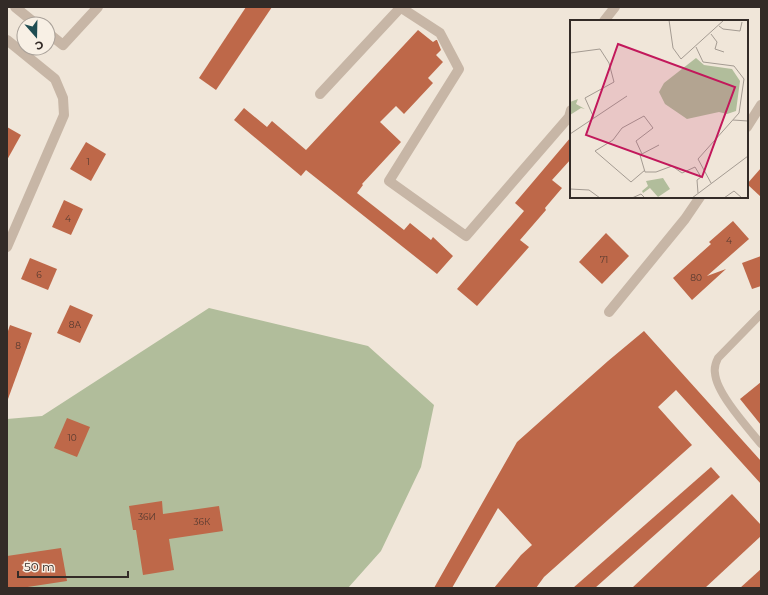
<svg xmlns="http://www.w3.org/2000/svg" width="768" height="595" font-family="Montserrat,sans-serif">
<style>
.green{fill:#b1bd9b}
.building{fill:#be6849}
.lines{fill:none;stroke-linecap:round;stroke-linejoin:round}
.service{stroke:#c7b6a6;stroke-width:8}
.minor{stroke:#c7b6a6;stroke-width:10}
.labels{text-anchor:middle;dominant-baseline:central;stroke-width:4;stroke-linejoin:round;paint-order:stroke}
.number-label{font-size:9px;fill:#563a30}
.inset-road{fill:none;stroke:#a49b92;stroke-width:1}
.view{fill:#c2185b;fill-opacity:0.15;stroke:#c2185b;stroke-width:2}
.inset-edge{fill:none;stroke:#332b27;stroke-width:2}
</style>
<rect width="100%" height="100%" fill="#f0e6d9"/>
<polygon class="green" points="209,308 368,346 434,405 421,467 381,551 348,588 7,588 7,419 42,416"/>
<g class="building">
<polygon points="246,7 272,7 216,90 199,78"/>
<polygon points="418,30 433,42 436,40 437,40 441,50 436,55 443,62 428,78 433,83 404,114 396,106 380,122 401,142 362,184 363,185 357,193 404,230 410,223 431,240 433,237 453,256 437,274 306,170 301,176 234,120 244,108 267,127 272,121 306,150"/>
<polygon points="7,127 21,135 7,160"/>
<polygon points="571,137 571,159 552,180 562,188 545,208 546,210 520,240 529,247 477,306 457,289 524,211 515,203"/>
<polygon points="86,142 106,154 91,181 70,169"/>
<polygon points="761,168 761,197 747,184"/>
<polygon points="64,200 83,209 71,235 52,227"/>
<polygon points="733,221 749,239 707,276 726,269 692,300 673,278 711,244 709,242"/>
<polygon points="606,233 629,256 602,284 579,262"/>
<polygon points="761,256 761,286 752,289 742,263"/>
<polygon points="30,258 57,269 48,290 21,279"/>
<polygon points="70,305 93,315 80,343 57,333"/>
<polygon points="10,325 32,333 8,399 7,398 7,334"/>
<polygon points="644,331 761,461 761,484 676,390 658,407 692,445 544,577 536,588 494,588 521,555 532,545 498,508 452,588 434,588 517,442 608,361"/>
<polygon points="761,382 761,425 740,399"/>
<polygon points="67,418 90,427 77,457 54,448"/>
<polygon points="711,467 720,477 595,588 573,588"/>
<polygon points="732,494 761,525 761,536 705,588 632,588"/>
<polygon points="162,501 163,514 219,506 223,531 169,539 174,570 143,575 136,530 133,530 129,506"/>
<polygon points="61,548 67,581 21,588 7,588 7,556"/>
<polygon points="761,569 761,588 740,588"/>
</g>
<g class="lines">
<path class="service" d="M 761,314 L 718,358 C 716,362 714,368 715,373 C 716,393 748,428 761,444"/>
<g class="minor">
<polyline points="15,7 36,24"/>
<polyline points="400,7 440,33 459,69 389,181 466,236 569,117 571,110"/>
<polyline points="604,21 615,7"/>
<polyline points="48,33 63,45 98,7"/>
<polyline points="7,40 55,79 63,98 64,115 7,247"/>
<polyline points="320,94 401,7"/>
<polyline points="747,127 761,105"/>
<polyline points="609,312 685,219 700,197"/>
</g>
</g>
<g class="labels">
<g class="number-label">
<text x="88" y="161">1</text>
<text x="68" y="218">4</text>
<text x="729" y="240">4</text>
<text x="604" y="259">71</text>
<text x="39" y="274">6</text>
<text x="696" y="277">80</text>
<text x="75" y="324">8А</text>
<text x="18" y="345">8</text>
<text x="72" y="437">10</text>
<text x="147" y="516">36И</text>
<text x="202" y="521">36К</text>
</g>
</g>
<g transform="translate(570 20)">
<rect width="178" height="178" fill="#f0e6d9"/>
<path d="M 126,38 L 134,45 L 162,49 L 170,61 L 166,91 L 157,94 L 149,92 L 117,99 L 95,84 L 89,72 L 94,63 ZM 8,79 L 6,84 L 15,89 L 11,88 L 0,95 L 0,82 ZM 93,158 L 100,169 L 88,177 L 80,168 L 73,173 L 72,171 L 78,166 L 76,161 Z" fill="#b1bd9b"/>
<path class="inset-road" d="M 99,0 L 103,28 L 111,39 L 154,0M 149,6 L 153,9 L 170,11 L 172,2M 141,14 L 147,22 L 145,29 L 154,32M 126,27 L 133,42 L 164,46 L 174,59 L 169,93 L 128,139 L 141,163M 0,33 L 30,29 L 39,43 L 44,62 L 15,78 L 24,98M 163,100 L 178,101M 0,114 L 57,76M 89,125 L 70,135 L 75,152 L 86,152 L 102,146 L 112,153 L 125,147 L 131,157 L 127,160 L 128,173M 72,134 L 66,121 L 83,108 L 74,96 L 52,108 L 43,120 L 25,131 L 61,162 L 75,150M 0,169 L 19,170 L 30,178M 62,178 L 71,174 L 75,178M 122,178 L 178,136M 154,178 L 164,171 L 172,178"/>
<path class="view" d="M 48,24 L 165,67 L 132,157 L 16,115 Z"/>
<rect width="178" height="178" class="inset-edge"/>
</g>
<rect width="768" height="595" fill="none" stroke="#332b27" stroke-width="16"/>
<g transform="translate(36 36) rotate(160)"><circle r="19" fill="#f8f0e5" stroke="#a9a199"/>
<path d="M0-3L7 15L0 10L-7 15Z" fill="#1f4d52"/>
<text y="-6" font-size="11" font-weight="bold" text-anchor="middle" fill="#332b27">С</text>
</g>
<path d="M18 571v6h110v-6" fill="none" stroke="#332b27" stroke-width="2"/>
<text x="24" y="571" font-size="12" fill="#332b27" stroke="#f8f0e5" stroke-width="3" paint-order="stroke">50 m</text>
</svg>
